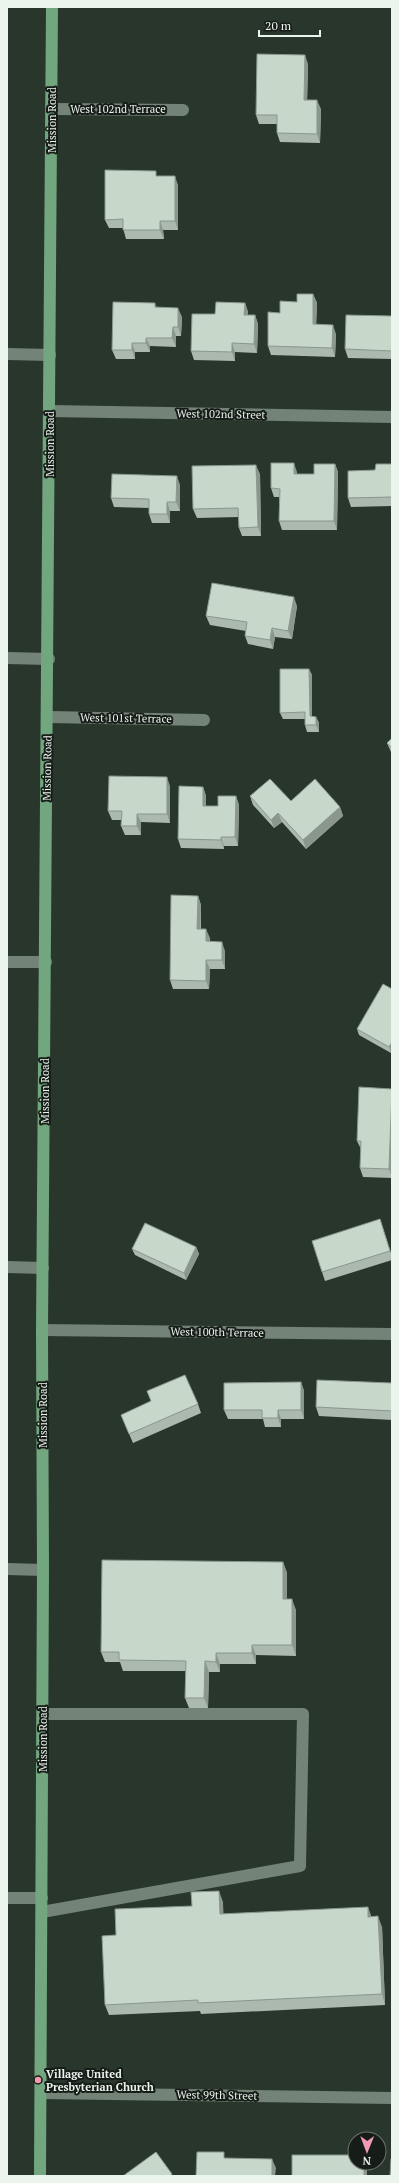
<svg xmlns="http://www.w3.org/2000/svg" width="399" height="2183" font-family="'PT Serif',serif">
<style>
.lines{fill:none;stroke-linecap:round;stroke-linejoin:round}
.minor{stroke:#748377;stroke-width:12}
.major{stroke:#71a67f;stroke-width:12}
.wall{fill:#abb9ae}
.shaded-wall{fill:#8b968d}
.building{fill:#c7d7ca;stroke:#8b968d}
.poi-dot{fill:#f19ab2;stroke:#161c17;stroke-width:1.5}
.labels{text-anchor:middle;dominant-baseline:central;stroke-width:4;stroke-linejoin:round;paint-order:stroke}
.street-label{font-size:11px;fill:#ecf4ee;stroke:#161c17}
.poi-label{font-size:11px;font-weight:bold;fill:#ecf4ee;stroke:#161c17;text-anchor:start}
</style>
<rect width="100%" height="100%" fill="#29362c"/>
<g class="lines">
<g class="minor">
<polyline points="52,109 183,110"/>
<polyline points="7,354 50,355"/>
<polyline points="50,411 392,417"/>
<polyline points="7,658 49,659"/>
<polyline points="48,717 204,720"/>
<polyline points="7,962 46,962"/>
<polyline points="7,1267 43,1268"/>
<polyline points="42,1330 392,1334"/>
<polyline points="7,1569 43,1570"/>
<polyline points="7,1898 42,1898"/>
<polyline points="42,1912 300,1866 303,1714 43,1714"/>
<polyline points="41,2093 392,2098"/>
</g>
<polyline class="major" points="40,2176 43,1570 42,1330 52,7"/>
</g>
<g class="wall">
<polygon points="308,64 307,100 321,109 320,143 280,142 277,133 277,124 259,124 256,115"/>
<polygon points="158,176 178,185 178,230 163,230 164,239 126,239 123,228 109,228 105,220"/>
<polygon points="313,294 317,303 316,324 336,334 335,357 271,355 268,346 280,313 297,302"/>
<polygon points="155,303 156,308 182,317 181,336 176,336 176,347 150,346 150,352 135,352 135,359 116,359 112,350"/>
<polygon points="245,303 248,312 248,315 255,315 258,324 257,353 235,352 235,361 194,360 191,351 215,314"/>
<polygon points="392,316 392,359 348,358 345,349"/>
<polygon points="335,464 338,472 337,530 282,530 279,521 279,497 274,497 271,488 297,472 297,474 314,474"/>
<polygon points="392,464 392,506 351,507 348,498"/>
<polygon points="260,474 261,536 242,536 239,528 239,517 197,518 193,509"/>
<polygon points="180,485 180,511 170,511 170,523 152,523 149,514 149,508 114,507 111,498"/>
<polygon points="297,606 292,639 275,637 273,649 248,644 245,636 246,631 210,625 206,616"/>
<polygon points="309,669 312,675 312,716 316,717 319,723 319,732 307,732 305,725 305,719 283,719 280,713"/>
<polygon points="392,738 392,753 391,752 387,743"/>
<polygon points="170,786 170,823 141,822 141,835 125,835 121,826 121,820 112,820 108,811"/>
<polygon points="203,787 206,796 206,806 218,806 236,796 239,805 238,846 224,846 224,849 181,848 178,839"/>
<polygon points="250,796 340,807 343,816 306,849 282,822 274,828 253,805"/>
<polygon points="198,896 201,905 201,929 210,938 210,941 225,951 225,969 210,969 209,989 173,989 170,980"/>
<polygon points="392,989 392,1052 391,1053 359,1035 357,1029"/>
<polygon points="392,1089 392,1178 363,1177 360,1168 361,1149 357,1141"/>
<polygon points="380,1219 392,1256 392,1260 325,1281 322,1272"/>
<polygon points="196,1247 199,1254 186,1280 135,1255 132,1249"/>
<polygon points="301,1382 304,1391 304,1419 281,1419 281,1427 265,1427 263,1419 228,1419 224,1410"/>
<polygon points="392,1383 392,1420 319,1416 316,1407"/>
<polygon points="147,1391 198,1404 201,1413 133,1443 121,1415 151,1401"/>
<polygon points="283,1562 287,1573 287,1599 296,1610 296,1656 256,1655 256,1664 220,1664 220,1672 209,1672 208,1708 189,1708 185,1698 186,1671 123,1671 120,1662 105,1662 101,1652"/>
<polygon points="223,1902 223,1914 371,1917 382,1927 385,2005 201,2014 200,2011 109,2015 105,2005 116,1935 192,1906"/>
</g>
<g class="shaded-wall">
<polygon points="305,55 308,64 307,109 304,100"/>
<polygon points="317,100 321,109 320,143 317,134"/>
<polygon points="175,176 178,185 178,230 175,221"/>
<polygon points="160,221 163,230 164,239 160,230"/>
<polygon points="313,294 317,303 316,333 313,324"/>
<polygon points="245,303 248,312 248,324 244,315"/>
<polygon points="178,308 182,317 181,336 178,327"/>
<polygon points="255,315 258,324 257,353 254,344"/>
<polygon points="333,325 336,334 335,357 332,348"/>
<polygon points="173,327 176,336 176,347 172,338"/>
<polygon points="146,338 150,346 150,352 146,343"/>
<polygon points="132,343 135,352 135,359 132,350"/>
<polygon points="232,343 235,352 235,361 232,352"/>
<polygon points="294,463 297,472 297,483 294,474"/>
<polygon points="335,464 338,472 337,530 334,521"/>
<polygon points="256,465 260,474 261,536 258,527"/>
<polygon points="177,476 180,485 180,511 176,502"/>
<polygon points="167,502 170,511 170,523 167,514"/>
<polygon points="294,597 297,606 292,639 288,631"/>
<polygon points="272,628 275,637 273,649 270,640"/>
<polygon points="309,669 312,675 312,723 310,716"/>
<polygon points="316,717 319,723 319,732 316,725"/>
<polygon points="167,777 170,786 170,823 167,814"/>
<polygon points="203,787 206,796 206,814 203,806"/>
<polygon points="236,796 239,805 238,846 235,837"/>
<polygon points="340,807 343,816 306,849 303,840"/>
<polygon points="278,813 282,822 274,828 271,820"/>
<polygon points="137,814 141,822 141,835 137,826"/>
<polygon points="221,837 224,846 224,849 221,840"/>
<polygon points="198,896 201,905 200,937 197,929"/>
<polygon points="206,929 210,938 209,950 206,941"/>
<polygon points="222,942 225,951 225,969 222,960"/>
<polygon points="206,960 210,969 209,989 206,981"/>
<polygon points="392,1042 392,1052 391,1053 389,1047"/>
<polygon points="392,1089 392,1178 389,1169"/>
<polygon points="196,1247 199,1254 186,1280 184,1273"/>
<polygon points="301,1382 304,1391 304,1419 301,1410"/>
<polygon points="278,1410 281,1419 281,1427 278,1418"/>
<polygon points="283,1562 287,1573 287,1610 283,1599"/>
<polygon points="292,1599 296,1610 296,1656 292,1645"/>
<polygon points="252,1645 256,1655 256,1664 252,1653"/>
<polygon points="216,1653 220,1664 220,1672 216,1662"/>
<polygon points="205,1661 209,1672 208,1708 204,1698"/>
<polygon points="219,1891 223,1902 224,1925 220,1914"/>
<polygon points="368,1907 372,1918 368,1917"/>
<polygon points="378,1916 382,1927 385,2005 382,1994"/>
<polygon points="272,2159 276,2168 275,2176 272,2176"/>
<rect x="364" y="2163" width="3" height="13"/>
</g>
<g class="building">
<polygon points="257,54 305,55 304,100 317,100 317,134 277,133 277,115 256,115"/>
<polygon points="105,170 156,171 156,176 175,176 175,221 160,221 160,230 123,230 123,219 105,220"/>
<polygon points="297,294 313,294 313,324 333,325 332,348 268,346 268,312 280,313 280,301 297,302"/>
<polygon points="113,302 155,303 155,307 178,308 178,327 173,327 172,338 146,338 146,343 132,343 132,350 112,350"/>
<polygon points="216,302 245,303 244,315 255,315 254,344 232,343 232,352 191,351 192,314 215,314"/>
<polygon points="346,315 392,316 392,351 345,349"/>
<polygon points="271,463 294,463 294,474 314,474 314,464 335,464 334,521 279,521 280,489 271,488"/>
<polygon points="376,464 392,464 392,497 348,498 348,471 375,470"/>
<polygon points="256,465 258,527 239,528 238,508 193,509 192,466"/>
<polygon points="112,474 177,476 176,502 167,502 167,514 149,514 149,499 111,498"/>
<polygon points="212,583 294,597 288,631 272,628 270,640 245,636 247,622 206,616"/>
<polygon points="280,669 309,669 310,716 316,717 316,725 305,725 305,712 280,713"/>
<polygon points="392,738 392,748 387,743"/>
<polygon points="109,776 167,777 167,814 137,814 137,826 121,826 122,811 108,811"/>
<polygon points="270,779 291,801 315,779 340,807 303,840 278,813 271,820 250,796"/>
<polygon points="179,786 203,787 203,806 218,806 218,796 236,796 235,837 221,837 221,840 178,839"/>
<polygon points="171,895 198,896 197,929 206,929 206,941 222,942 222,960 206,960 206,981 170,980"/>
<polygon points="383,984 392,989 392,1042 389,1047 357,1029"/>
<polygon points="359,1087 392,1089 389,1169 360,1168 361,1141 357,1141"/>
<polygon points="380,1219 390,1251 322,1272 312,1241"/>
<polygon points="145,1223 196,1247 184,1273 132,1249"/>
<polygon points="185,1375 198,1404 129,1434 121,1415 151,1401 147,1391"/>
<polygon points="317,1380 392,1383 392,1411 316,1407"/>
<polygon points="301,1382 301,1410 278,1410 278,1418 262,1418 262,1410 224,1410 224,1383"/>
<polygon points="102,1560 283,1562 283,1599 292,1599 292,1645 252,1645 252,1653 216,1653 216,1662 205,1661 204,1698 185,1698 186,1661 119,1660 119,1652 101,1652"/>
<polygon points="219,1891 220,1914 368,1907 368,1917 378,1916 382,1994 198,2003 198,2000 105,2005 102,1936 116,1935 115,1909 192,1906 191,1892"/>
<polygon points="156,2152 172,2174 170,2176 123,2176"/>
<polygon points="197,2152 224,2152 224,2158 272,2159 272,2176 196,2176"/>
<polygon points="292,2155 355,2155 355,2163 364,2163 364,2176 292,2176"/>
<polygon points="391,2159 392,2159 392,2176 390,2176"/>
</g>
<circle class="poi-dot" cx="38" cy="2080" r="4"/>
<g class="labels">
<g class="street-label">
<text x="118" y="109">West 102nd Terrace</text>
<text transform="translate(52 120) rotate(-90)">Mission Road</text>
<text transform="translate(221 414) rotate(1)">West 102nd Street</text>
<text transform="translate(50 444) rotate(-90)">Mission Road</text>
<text transform="translate(126 718) rotate(1)">West 101st Terrace</text>
<text transform="translate(47 768) rotate(-89)">Mission Road</text>
<text transform="translate(45 1091) rotate(-90)">Mission Road</text>
<text transform="translate(217 1332) rotate(1)">West 100th Terrace</text>
<text transform="translate(43 1415) rotate(-90)">Mission Road</text>
<text transform="translate(43 1739) rotate(-90)">Mission Road</text>
<text transform="translate(217 2095) rotate(1)">West 99th Street</text>
</g>
<g class="poi-label">
<text x="46" y="2074">Village United<tspan x="46" dy="13">Presbyterian Church</tspan></text>
</g>
</g>
<rect width="399" height="2183" fill="none" stroke="#ecf4ee" stroke-width="16"/>
<g transform="translate(367 2151) rotate(181)"><circle r="19" fill="#161c17" stroke="#6c726d"/>
<path d="M0-3L7 15L0 10L-7 15Z" fill="#f19ab2"/>
<text y="-6" font-size="11" font-weight="bold" text-anchor="middle" fill="#ecf4ee">N</text>
</g>
<path d="M259 30v6h61v-6" fill="none" stroke="#ecf4ee" stroke-width="2"/>
<text x="265" y="30" font-size="12" fill="#ecf4ee" stroke="#161c17" stroke-width="3" paint-order="stroke">20 m</text>
</svg>
